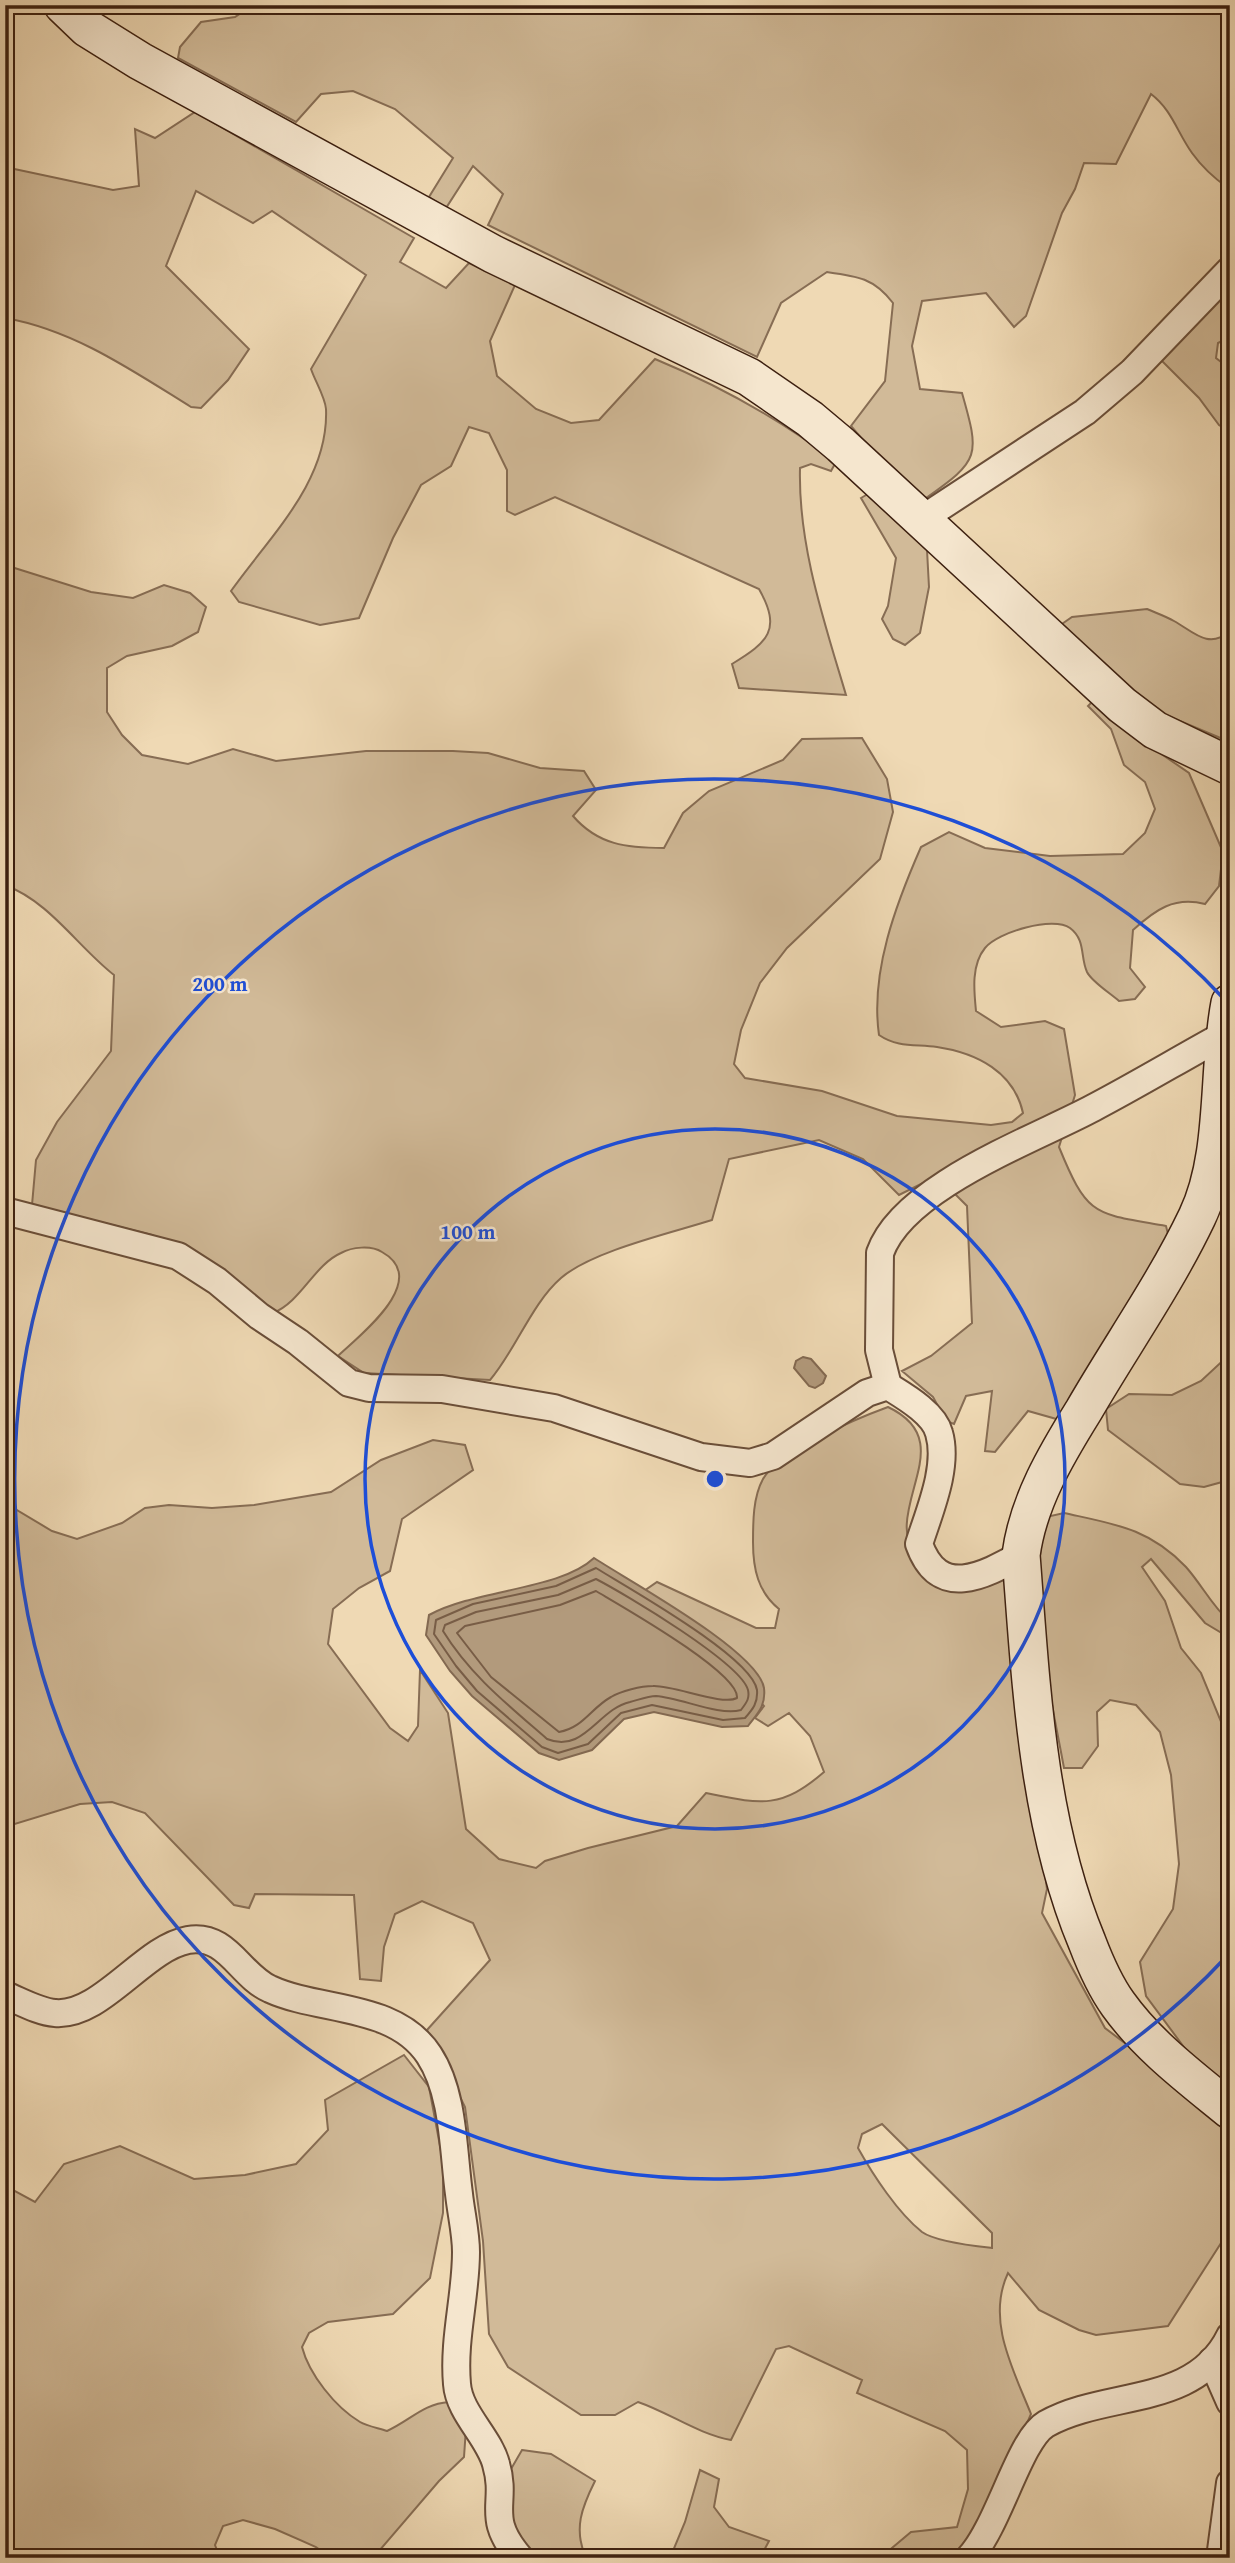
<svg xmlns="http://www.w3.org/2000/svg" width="1235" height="2563" font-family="'Gentium Book Plus',serif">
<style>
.green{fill:#d1ba98;stroke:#876d54;stroke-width:2;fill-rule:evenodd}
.water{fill:#b29a7c;stroke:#836951;stroke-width:2}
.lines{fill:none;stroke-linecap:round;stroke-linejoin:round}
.shore{stroke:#785d46;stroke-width:2}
.street-casing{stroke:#6a4e39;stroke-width:30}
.secondary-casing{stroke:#3d2010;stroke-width:40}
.street{stroke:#f5e6ce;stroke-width:26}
.secondary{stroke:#f5e6ce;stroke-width:37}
.ring{fill:none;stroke:#1d4ed8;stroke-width:3.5}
.centre{fill:#1d4ed8;stroke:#f5e6ce;stroke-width:3.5}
.ring-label{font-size:21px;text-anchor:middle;font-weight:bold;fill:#1d4ed8;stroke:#f5e6ce;stroke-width:5;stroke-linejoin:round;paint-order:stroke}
</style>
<rect width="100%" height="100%" fill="#efd9b4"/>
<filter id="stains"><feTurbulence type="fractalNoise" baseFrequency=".00286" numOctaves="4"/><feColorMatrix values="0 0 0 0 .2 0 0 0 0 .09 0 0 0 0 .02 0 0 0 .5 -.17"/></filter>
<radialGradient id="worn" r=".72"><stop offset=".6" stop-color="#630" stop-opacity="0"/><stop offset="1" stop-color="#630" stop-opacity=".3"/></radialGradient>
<g class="green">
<path d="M 253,5 L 1230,5 L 1230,212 L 1222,209 L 1228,188 C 1214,178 1202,167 1192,153 C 1177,132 1172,110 1151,94 L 1116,164 L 1084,163 L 1075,189 L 1062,213 L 1026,316 L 1014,327 L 986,293 L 922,301 L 912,346 L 920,389 L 962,393 C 980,456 980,460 926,498 L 902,486 L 851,426 L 885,381 L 893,303 C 874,278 857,276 827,272 L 781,303 L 757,357 L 488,225 L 503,194 L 473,166 L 446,208 L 429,197 L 453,158 L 395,109 L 353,91 L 321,94 L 296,122 L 178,58 L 180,47 L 201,22 L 235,17 Z"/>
<path d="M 195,112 L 414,238 L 400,262 L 446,288 L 469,263 L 515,285 L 490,341 L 497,376 L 536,409 L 571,423 L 599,420 L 655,359 C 720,386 780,419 836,462 L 831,471 L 811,464 L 800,468 C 798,545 824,621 846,695 L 739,688 L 732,664 C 768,642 782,630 759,589 L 555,497 L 515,515 L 507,511 L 507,470 L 489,433 L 469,427 L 451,466 L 421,485 L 393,538 L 359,618 L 320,625 L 239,602 L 231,591 C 270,536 329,481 326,409 C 325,397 315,381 311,369 L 366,275 L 272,211 L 253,223 L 196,191 L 166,266 L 249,349 L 228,380 L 201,408 L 191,407 C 133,371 74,330 5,318 L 5,167 L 113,190 L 139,186 L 135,129 L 155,138 Z"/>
<polygon points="1230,286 1230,337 1218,343 1216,358 1230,369 1230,432 1219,425 1199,398 1161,360"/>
<polygon points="873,491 927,550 929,587 920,633 905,645 893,639 882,619 888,606 896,558 861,498"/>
<path d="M 5,565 L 91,592 L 133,598 L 164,585 L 190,593 L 206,607 L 198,632 L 172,646 L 127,656 L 107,668 L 107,712 L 122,735 L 142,755 L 188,764 L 233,749 L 276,761 L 366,751 L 453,751 L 488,753 L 540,768 L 584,771 L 596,790 L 573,816 C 598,845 627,848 664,848 L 683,813 L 709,791 L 783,760 L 802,739 L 862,738 L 887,779 L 893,812 L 880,859 L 787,948 L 760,983 L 741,1030 L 734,1064 L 745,1078 L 822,1091 L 897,1116 L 991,1125 L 1012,1122 L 1023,1113 C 1014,1072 977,1053 937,1047 C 916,1044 898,1048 879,1035 C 870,972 896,904 921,847 L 949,832 L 985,848 L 1050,856 L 1123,854 L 1145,833 L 1155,809 L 1145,782 L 1124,765 L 1111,729 L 1088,706 L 1098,696 L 1144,742 L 1189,773 L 1223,852 L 1219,886 L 1205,904 C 1174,896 1155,910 1133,930 L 1130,968 L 1145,987 L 1135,999 L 1119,1001 C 1110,993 1092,982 1087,972 C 1080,957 1086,940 1070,928 C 1053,916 998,932 985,948 C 971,965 974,991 976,1011 L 1001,1027 L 1045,1021 L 1064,1029 L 1075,1095 L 1059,1147 C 1088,1218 1094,1213 1166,1226 L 1170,1242 L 1060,1420 L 1028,1411 L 995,1452 L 985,1451 L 992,1391 L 966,1396 L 954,1424 L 946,1421 L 933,1397 L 902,1371 L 931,1356 L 972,1323 L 967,1206 L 937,1176 L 899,1195 L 863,1159 L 819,1140 L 729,1159 L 712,1220 C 671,1233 592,1251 561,1278 C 532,1303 515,1351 490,1380 L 364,1373 L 338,1356 C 359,1336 432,1280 382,1252 C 371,1245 352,1247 341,1253 C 314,1265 301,1302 273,1313 L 184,1249 L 152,1235 L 32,1205 L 36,1160 L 57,1122 L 111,1051 L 114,975 C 77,946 50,902 5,885 Z"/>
<path d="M 1147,609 C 1156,613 1165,616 1174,621 C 1194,632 1207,649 1230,632 L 1230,742 L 1156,711 L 1059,626 L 1072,617 Z"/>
<polygon points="1230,1354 1230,1472 1222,1482 1204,1487 1180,1484 1108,1430 1106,1409 1129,1394 1172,1395 1201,1381"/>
<path d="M 888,1407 C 964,1443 879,1508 917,1560 C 926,1573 954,1582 968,1590 L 1007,1578 L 1047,1889 L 1042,1913 L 1105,2028 L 1193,2095 L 1225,2129 L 1230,2148 L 1225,2155 L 1230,2161 L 1230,2229 L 1168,2326 L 1096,2335 L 1079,2330 L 1039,2310 L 1008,2273 C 986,2320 1013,2369 1031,2414 L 1001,2483 L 957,2558 L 880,2558 L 911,2532 L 957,2527 L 968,2489 L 967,2450 L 945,2431 L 857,2393 L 862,2380 L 789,2346 L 776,2349 L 731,2440 C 698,2434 670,2413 638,2402 L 615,2415 L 581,2415 L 508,2367 L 489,2334 L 483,2241 L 465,2107 L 427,2030 L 490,1960 L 473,1923 L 422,1901 L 395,1914 L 384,1947 L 381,1981 L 360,1979 L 354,1895 L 255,1894 L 249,1908 L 234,1905 L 145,1813 L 112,1802 L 80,1804 L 5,1827 L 5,1503 L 52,1531 L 77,1539 L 122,1523 L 145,1508 L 169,1505 L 212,1508 L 254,1505 L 331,1492 L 381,1460 L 433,1440 L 465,1445 L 473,1470 L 402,1519 L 390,1571 L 359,1588 L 333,1609 L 328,1644 L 390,1728 L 408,1741 L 418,1726 L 420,1670 L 448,1713 L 466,1829 L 499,1859 L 536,1868 L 545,1861 L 588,1848 L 677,1826 L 706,1793 C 760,1804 780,1810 824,1772 L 810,1736 L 789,1713 L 768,1726 L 755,1718 L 764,1706 L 685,1617 L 644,1591 L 657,1582 L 756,1628 L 775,1628 L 779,1609 C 758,1592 753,1569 753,1542 C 753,1522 753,1497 763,1479 C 779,1451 858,1418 888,1407 ZM 882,2124 L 992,2233 L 992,2248 C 974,2246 936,2242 922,2232 C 898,2213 873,2175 858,2148 L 862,2134 Z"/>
<path d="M 1064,1513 C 1114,1524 1149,1528 1186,1567 C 1202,1585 1212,1606 1230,1622 L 1230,1638 L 1205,1623 L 1151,1559 L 1142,1567 L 1165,1601 L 1181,1648 L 1201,1673 L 1224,1729 L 1230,1731 L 1230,2100 L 1192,2058 L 1146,1996 L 1140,1962 L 1173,1909 L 1179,1864 L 1171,1775 L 1160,1732 L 1136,1705 L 1110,1700 L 1097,1712 L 1098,1746 L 1082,1768 L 1064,1768 C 1049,1687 1027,1599 1046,1517 Z"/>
<path d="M 404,2055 L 429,2087 L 443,2162 L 443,2213 L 430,2278 L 393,2314 L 328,2322 L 309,2333 L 302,2347 C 309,2374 335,2407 360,2422 C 367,2426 378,2428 387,2431 C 411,2420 423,2404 449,2402 L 466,2428 L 464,2457 L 439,2481 L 373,2558 L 331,2558 L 316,2547 L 275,2529 L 243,2520 L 223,2526 L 215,2545 L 220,2558 L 5,2558 L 5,2194 L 15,2191 L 35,2202 L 64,2164 L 120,2146 L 194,2179 L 245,2175 L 296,2164 L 328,2130 L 325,2100 Z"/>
<path d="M 522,2450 L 551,2454 L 595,2481 C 582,2507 573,2529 586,2558 L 529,2558 L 511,2532 L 511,2469 Z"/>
<polygon points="700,2470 719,2479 714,2507 729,2527 769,2541 760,2558 670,2558 685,2522"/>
</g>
<g class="water">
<polygon points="803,1357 811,1359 826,1376 823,1383 815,1388 809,1386 794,1368 796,1361"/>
<path d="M 594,1558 C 629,1581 758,1651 764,1688 C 766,1706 758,1713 748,1726 L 722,1727 L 654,1712 L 624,1719 L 592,1750 L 559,1760 L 539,1753 L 472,1696 L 450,1671 L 426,1635 L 429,1615 C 477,1589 560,1590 594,1558 Z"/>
</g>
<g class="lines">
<g class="shore">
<path d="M 596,1568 C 628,1588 752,1657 757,1690 C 758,1703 753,1709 745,1718 L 723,1720 L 652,1705 L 621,1713 L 588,1744 L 558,1753 L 542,1747 L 477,1691 L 456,1666 L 434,1634 L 436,1620 L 473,1604 L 556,1586 Z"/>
<path d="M 596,1579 C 625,1594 741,1663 748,1690 C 750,1699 746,1703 741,1710 C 718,1716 682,1698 656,1696 C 648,1696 638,1700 630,1702 C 598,1709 584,1754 547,1739 C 508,1705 470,1675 443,1631 L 445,1625 L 476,1612 L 558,1595 Z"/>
<path d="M 596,1591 C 621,1606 740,1673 737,1698 C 722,1706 674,1685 653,1686 C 641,1686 621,1691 611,1697 C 591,1708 583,1728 559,1732 L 491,1677 L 457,1633 L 465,1626 L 560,1605 Z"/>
</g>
<g class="street-casing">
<g id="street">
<polyline points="922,519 1085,412 1132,372 1230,270"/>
<path d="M 5,1211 L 178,1256 L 217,1281 L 259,1316 L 298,1342 L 349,1383 L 369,1388 L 442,1389 L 554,1408 L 701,1457 L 750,1463 L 773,1456 L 867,1393 L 888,1386 C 904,1396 934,1413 939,1433 C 949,1467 929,1512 919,1544 C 939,1600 983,1576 1021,1555"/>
<path d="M 888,1386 L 879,1350 L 880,1253 C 903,1187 1033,1140 1093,1108 C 1137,1085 1180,1059 1224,1035"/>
<path d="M 5,1995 C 20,2001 39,2012 55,2013 C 101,2017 144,1948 188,1940 C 227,1933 240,1976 270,1989 C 320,2012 395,2003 429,2055 C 454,2093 453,2150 459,2194 C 461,2213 466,2233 466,2252 C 466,2296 453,2339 457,2384 C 459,2413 489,2437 496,2464 C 508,2505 484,2516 520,2558"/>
<polyline points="1212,2361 1230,2402"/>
<path d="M 969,2558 C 999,2526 1019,2440 1046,2424 C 1106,2390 1195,2408 1230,2336"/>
<polyline points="1220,2558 1230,2483"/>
</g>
</g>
<g class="secondary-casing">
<g id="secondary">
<polyline points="63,5 87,28 140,61 493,254 749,377 810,419 841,445 1122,705 1155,730 1230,766"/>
<path d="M 1230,1003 C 1217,1070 1227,1155 1197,1217 C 1165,1284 1121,1346 1084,1410 C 1056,1455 1028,1502 1021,1555 C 1031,1684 1037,1822 1087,1942 C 1095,1963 1105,1986 1118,2004 C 1148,2046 1191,2078 1230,2110"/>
</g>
</g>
<use href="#street" class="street"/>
<use href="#secondary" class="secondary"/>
</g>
<g class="ring">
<circle cx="715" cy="1479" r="350"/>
<path d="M1227 1956A700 700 0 1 1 1227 1002"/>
</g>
<circle cx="715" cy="1479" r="10" class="centre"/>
<g class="ring-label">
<text x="220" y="991">200 m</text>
<text x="468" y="1239">100 m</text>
</g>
<rect width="1235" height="2563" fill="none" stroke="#efd9b4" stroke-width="28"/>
<rect x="7" y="7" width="1221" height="2549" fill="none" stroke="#3d2010" stroke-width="3.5"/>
<rect x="14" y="14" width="1207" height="2535" fill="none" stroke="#3d2010" stroke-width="2"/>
<rect width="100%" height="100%" filter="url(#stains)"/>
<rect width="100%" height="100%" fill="url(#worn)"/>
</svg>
